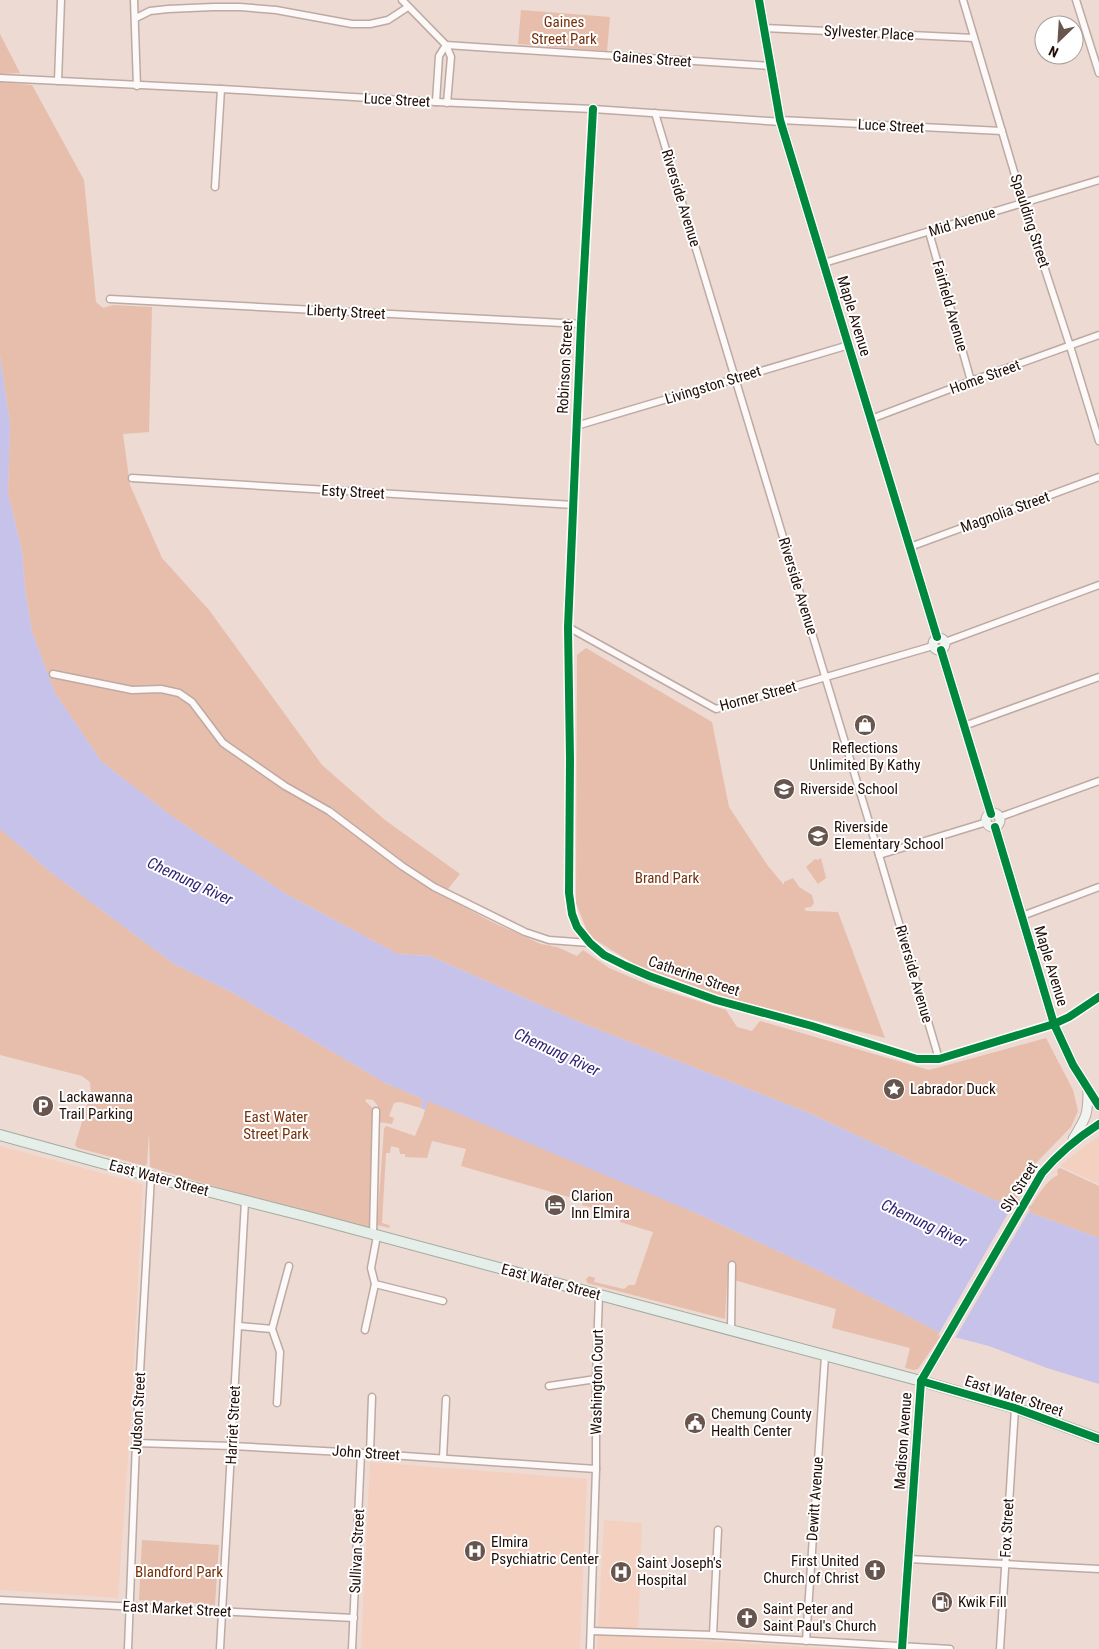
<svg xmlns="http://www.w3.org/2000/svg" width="1099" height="1649" font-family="'Roboto Condensed',sans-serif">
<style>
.built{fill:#f4d0c0}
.green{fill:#e7bdac}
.water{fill:#c6c2e9}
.pier{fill:#eddad2}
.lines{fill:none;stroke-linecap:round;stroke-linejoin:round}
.street-casing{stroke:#bdaaa3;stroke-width:9}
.secondary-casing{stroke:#bdaaa3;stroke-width:11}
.primary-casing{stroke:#a2aca0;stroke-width:12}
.street{stroke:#fcf9f8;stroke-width:6}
.secondary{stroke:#f0f4f0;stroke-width:9}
.primary{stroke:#e5eee8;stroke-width:10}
.cycleway-casing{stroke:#fff;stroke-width:11}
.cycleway{stroke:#00873e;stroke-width:8}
.labels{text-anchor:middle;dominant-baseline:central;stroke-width:4;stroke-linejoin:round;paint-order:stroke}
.park-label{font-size:15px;fill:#76300a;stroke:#fff}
.street-label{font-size:15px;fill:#200d06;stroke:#fff}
.poi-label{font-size:15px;fill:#200d06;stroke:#fff;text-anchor:start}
.water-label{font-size:16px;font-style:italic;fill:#2f1f73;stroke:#fff}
</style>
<rect width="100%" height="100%" fill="#eddad2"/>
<g class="built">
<polygon points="1099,1136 1099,1184 1060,1166 1086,1145"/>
<polygon points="0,1146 143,1184 131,1415 118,1598 0,1590"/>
<polygon points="370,1462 587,1479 580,1649 361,1649"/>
<polygon points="604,1520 642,1523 638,1637 842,1649 597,1649"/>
</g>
<g class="green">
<polygon points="521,10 610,17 607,51 518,44"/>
<polygon points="0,34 20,73 0,74"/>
<path d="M 0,82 L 32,85 L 84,180 L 96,302 L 103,308 L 113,305 L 152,307 L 149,432 L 123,434 L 130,485 L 162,558 L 209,610 L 322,765 L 385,820 L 460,874 L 443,895 L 490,921 L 541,944 L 557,947 L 577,956 L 583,950 L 609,968 L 654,987 L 726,1010 L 737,1027 L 752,1031 L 760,1021 L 929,1070 L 1046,1038 L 1073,1090 L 1078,1111 L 1071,1127 L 1032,1167 L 1027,1165 L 1029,1180 L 1017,1198 L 1031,1206 C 1038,1195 1046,1181 1058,1175 L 1057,1170 L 1060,1168 L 1099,1186 L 1099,1238 L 990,1198 L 807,1112 L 579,1022 L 430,956 L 398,954 L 286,894 L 173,817 L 101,761 L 55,693 L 32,632 L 25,588 L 22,551 L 8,493 L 10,424 L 0,356 Z"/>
<polygon points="586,648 712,722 729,807 768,866 784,885 784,882 793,878 799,887 812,895 814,903 811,907 804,908 806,911 838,912 885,1038 730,999 644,970 589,936 576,903 577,655"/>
<polygon points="0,829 53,874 174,964 233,993 385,1083 423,1099 421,1108 400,1102 394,1103 389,1116 394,1118 392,1124 378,1122 378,1106 373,1100 367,1099 365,1101 376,1111 373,1235 150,1167 149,1132 147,1164 145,1166 78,1148 75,1145 91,1092 90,1082 82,1076 0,1055"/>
<polygon points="821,858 826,878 818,884 806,867 815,859 818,860"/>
<polygon points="428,1100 698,1214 818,1270 942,1334 918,1369 914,1370 905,1368 910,1348 832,1328 836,1309 734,1280 735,1266 728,1266 725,1319 587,1283 586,1279 589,1276 595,1278 594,1282 624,1289 629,1285 635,1285 653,1232 620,1222 619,1215 582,1205 583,1201 461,1166 466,1149 432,1141 427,1158 405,1157 405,1154 400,1154 399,1148 391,1146 390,1153 386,1153 382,1223 389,1225 390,1228 377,1225 384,1129 386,1126 415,1136 423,1117"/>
<polygon points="142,1540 219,1545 215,1605 139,1600"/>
</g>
<polygon class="water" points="0,356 10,424 8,493 22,551 25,588 32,632 55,693 101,761 173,817 286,894 398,954 430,956 579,1022 807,1112 990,1198 1099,1238 1099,1384 1047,1368 989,1346 942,1334 818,1270 698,1214 428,1101 425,1110 421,1108 423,1099 385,1083 233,993 174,964 53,874 0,829"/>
<polygon class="pier" points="1014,1203 1030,1209 954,1340 938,1335"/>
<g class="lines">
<g class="street-casing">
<g id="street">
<polyline points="134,0 137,86"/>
<polyline points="402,0 446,45 771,66"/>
<polyline points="963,0 1023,202 1070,346 1099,441"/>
<polyline points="1076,0 1099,73"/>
<polyline points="136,18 150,11 168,9 213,7 240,7 276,10 352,24 370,24 388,20 408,7"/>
<polyline points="764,28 974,38"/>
<polyline points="446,45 451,57 447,103"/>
<polyline points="0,78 221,89 436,102 593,109 782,122"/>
<polyline points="58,81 61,0"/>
<polyline points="436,102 439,56 446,45"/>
<polyline points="593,109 581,324 568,627 570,759 569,893 572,914 577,927 590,943 604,955 626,966 649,976 716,1000 812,1026 917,1059 939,1059 1054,1024 1069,1017 1099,997"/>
<polyline points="655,113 879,855 939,1059"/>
<polyline points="780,120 1002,131"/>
<polyline points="215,187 221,89"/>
<polyline points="929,232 971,381"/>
<polyline points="824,263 1099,180"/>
<polyline points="110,299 581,324"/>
<polyline points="871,419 971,381 1099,335"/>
<polyline points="576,426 849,345"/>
<polyline points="132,478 574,505"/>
<polyline points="910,547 1099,477"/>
<polyline points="568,627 716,709 933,646"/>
<polyline points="945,642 1099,585"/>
<polyline points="53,674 132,690 161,689 179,693 192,702 223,743 285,786 329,811 402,866 434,887 525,932 549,940 590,943"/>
<polyline points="964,726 1099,677"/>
<polyline points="1000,817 1099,781"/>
<polyline points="879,855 987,822"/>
<polyline points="1022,916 1099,887"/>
<polyline points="373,1235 376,1111"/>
<polyline points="377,1236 371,1268 375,1284 443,1301"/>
<polyline points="239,1326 272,1329"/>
<polyline points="365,1330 375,1284"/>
<polyline points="731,1331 732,1265"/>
<polyline points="549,1386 596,1379"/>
<polyline points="277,1403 280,1352 272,1329 289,1266"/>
<polyline points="136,1443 232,1446 361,1453 596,1469"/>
<polyline points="370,1453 372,1397"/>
<polyline points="443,1458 446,1399"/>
<polyline points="909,1559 1099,1569"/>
<polyline points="0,1600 354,1618"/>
<polyline points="591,1631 713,1635 950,1649"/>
<polyline points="713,1635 718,1530"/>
<polyline points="806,1641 825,1356"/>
<polyline points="128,1649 136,1443 151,1176"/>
<polyline points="220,1649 245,1201"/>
<polyline points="352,1649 361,1453"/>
<polyline points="590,1649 596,1469 596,1379 599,1295"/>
<polyline points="1000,1649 1015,1408"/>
</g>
</g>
<g class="secondary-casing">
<g id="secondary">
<polyline points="759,0 780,120 937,637"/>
<circle cx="939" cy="644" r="6"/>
<polyline points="941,650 991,814"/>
<circle cx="993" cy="820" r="7"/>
<polyline points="995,827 1054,1024 1073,1065 1099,1106"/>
<path d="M 1073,1139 C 1086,1117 1088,1117 1088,1090"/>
<path d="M 902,1649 L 921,1381 L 1042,1173 C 1059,1153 1077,1138 1099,1124"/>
</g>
</g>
<g class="primary-casing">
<polyline id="primary" points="0,1135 160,1179 309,1217 921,1381 1015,1408 1099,1439"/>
</g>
<use href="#street" class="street"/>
<use href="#secondary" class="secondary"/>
<use href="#primary" class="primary"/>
<g class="cycleway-casing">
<g id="cycleway">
<polyline points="759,0 780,120 937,637"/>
<polyline points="593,109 581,324 568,627 570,759 569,893 572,914 577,927 590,943 604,955 626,966 649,976 716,1000 812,1026 917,1059 939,1059 1054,1024 1069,1017 1099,997"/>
<polyline points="941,650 991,814"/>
<polyline points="995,827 1054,1024 1073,1065 1099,1106"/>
<polyline points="921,1381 1015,1408 1099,1439"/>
<path d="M 902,1649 L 921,1381 L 1042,1173 C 1059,1153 1077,1138 1099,1124"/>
</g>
</g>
<use href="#cycleway" class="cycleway"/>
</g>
<defs>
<g id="shop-disc" transform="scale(1.125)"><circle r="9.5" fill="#68554d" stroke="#fff"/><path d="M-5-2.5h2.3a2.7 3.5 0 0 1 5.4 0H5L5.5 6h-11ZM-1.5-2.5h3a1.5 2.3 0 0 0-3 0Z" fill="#fff"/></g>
<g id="school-disc" transform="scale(1.125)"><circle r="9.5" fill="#68554d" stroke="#fff"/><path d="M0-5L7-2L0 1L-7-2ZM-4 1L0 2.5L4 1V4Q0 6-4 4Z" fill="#fff"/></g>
<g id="sight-disc" transform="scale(1.125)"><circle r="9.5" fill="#68554d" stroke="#fff"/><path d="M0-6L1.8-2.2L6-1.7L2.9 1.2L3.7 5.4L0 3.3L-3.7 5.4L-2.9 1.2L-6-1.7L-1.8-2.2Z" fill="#fff"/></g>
<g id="parking-disc" transform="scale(1.125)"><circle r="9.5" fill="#68554d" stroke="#fff"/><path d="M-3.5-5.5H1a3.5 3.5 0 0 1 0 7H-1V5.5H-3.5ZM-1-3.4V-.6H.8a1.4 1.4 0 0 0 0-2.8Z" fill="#fff"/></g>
<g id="hotel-disc" transform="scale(1.125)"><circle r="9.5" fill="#68554d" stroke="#fff"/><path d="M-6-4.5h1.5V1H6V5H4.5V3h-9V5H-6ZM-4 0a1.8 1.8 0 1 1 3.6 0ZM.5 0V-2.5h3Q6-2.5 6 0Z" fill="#fff"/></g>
<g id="civic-disc" transform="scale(1.125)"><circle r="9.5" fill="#68554d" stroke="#fff"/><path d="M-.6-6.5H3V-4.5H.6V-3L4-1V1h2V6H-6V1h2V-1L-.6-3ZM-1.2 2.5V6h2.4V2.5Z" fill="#fff"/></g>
<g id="hospital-disc" transform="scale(1.125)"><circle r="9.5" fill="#68554d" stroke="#fff"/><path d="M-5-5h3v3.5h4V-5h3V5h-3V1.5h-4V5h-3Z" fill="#fff"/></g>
<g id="church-disc" transform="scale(1.125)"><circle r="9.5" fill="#68554d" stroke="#fff"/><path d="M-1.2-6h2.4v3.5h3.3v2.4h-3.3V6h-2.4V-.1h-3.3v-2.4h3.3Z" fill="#fff"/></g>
<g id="fuel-disc" transform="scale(1.125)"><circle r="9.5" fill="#68554d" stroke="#fff"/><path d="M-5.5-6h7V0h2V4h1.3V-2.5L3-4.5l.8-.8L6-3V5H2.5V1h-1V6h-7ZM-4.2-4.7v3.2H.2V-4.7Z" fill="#fff"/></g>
</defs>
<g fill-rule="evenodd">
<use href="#shop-disc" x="865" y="725"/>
<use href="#school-disc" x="784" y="789"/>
<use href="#school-disc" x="818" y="836"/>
<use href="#sight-disc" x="894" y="1089"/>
<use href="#parking-disc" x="43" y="1106"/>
<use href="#hotel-disc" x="555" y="1205"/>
<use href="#civic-disc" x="695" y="1423"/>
<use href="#hospital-disc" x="475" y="1551"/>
<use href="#church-disc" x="875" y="1570"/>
<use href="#hospital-disc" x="621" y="1572"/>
<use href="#fuel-disc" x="942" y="1602"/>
<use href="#church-disc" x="747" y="1618"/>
</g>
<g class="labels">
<g class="park-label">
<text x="564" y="22">Gaines<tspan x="564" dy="17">Street Park</tspan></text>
<text x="667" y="878">Brand Park</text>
<text x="276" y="1117">East Water<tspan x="276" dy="17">Street Park</tspan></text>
<text x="179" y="1572">Blandford Park</text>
</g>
<g class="street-label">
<text transform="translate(869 33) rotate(3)">Sylvester Place</text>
<text transform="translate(652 59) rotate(4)">Gaines Street</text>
<text transform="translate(397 100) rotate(3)">Luce Street</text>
<text transform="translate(891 126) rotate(3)">Luce Street</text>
<text transform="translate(681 198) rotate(73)">Riverside Avenue</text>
<text transform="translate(1030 221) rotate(72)">Spaulding Street</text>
<text transform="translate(962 222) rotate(-17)">Mid Avenue</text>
<text transform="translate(950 306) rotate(74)">Fairfield Avenue</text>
<text transform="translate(346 312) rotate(3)">Liberty Street</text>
<text transform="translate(854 316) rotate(73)">Maple Avenue</text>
<text transform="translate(565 367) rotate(-87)">Robinson Street</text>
<text transform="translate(985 377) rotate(-20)">Home Street</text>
<text transform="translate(713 385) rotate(-17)">Livingston Street</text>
<text transform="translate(353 492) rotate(3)">Esty Street</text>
<text transform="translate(1005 512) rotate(-20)">Magnolia Street</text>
<text transform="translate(798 586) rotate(73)">Riverside Avenue</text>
<text transform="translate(758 696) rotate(-15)">Horner Street</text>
<text transform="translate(1051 966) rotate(73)">Maple Avenue</text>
<text transform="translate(914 974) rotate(74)">Riverside Avenue</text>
<text transform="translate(694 976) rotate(19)">Catherine Street</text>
<text transform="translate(159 1178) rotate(15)">East Water Street</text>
<text transform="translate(1019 1187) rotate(-58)">Sly Street</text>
<text transform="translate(551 1282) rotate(15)">East Water Street</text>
<text transform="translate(597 1382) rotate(-89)">Washington Court</text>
<text transform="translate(1014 1396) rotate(18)">East Water Street</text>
<text transform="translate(138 1413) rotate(-87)">Judson Street</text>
<text transform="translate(233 1425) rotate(-87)">Harriet Street</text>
<text transform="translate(903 1441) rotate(-86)">Madison Avenue</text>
<text transform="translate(366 1453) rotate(4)">John Street</text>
<text transform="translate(815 1499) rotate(-86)">Dewitt Avenue</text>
<text transform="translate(1007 1528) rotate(-87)">Fox Street</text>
<text transform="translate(357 1551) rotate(-87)">Sullivan Street</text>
<text transform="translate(177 1609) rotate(3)">East Market Street</text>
</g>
<g class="poi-label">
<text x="865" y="748" text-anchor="middle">Reflections<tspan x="865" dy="17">Unlimited By Kathy</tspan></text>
<text x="800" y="789">Riverside School</text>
<text x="834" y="827">Riverside<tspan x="834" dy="17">Elementary School</tspan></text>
<text x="910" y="1089">Labrador Duck</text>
<text x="59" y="1097">Lackawanna<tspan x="59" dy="17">Trail Parking</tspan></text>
<text x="571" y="1196">Clarion<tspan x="571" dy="17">Inn Elmira</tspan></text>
<text x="711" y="1414">Chemung County<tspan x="711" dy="17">Health Center</tspan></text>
<text x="491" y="1542">Elmira<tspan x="491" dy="17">Psychiatric Center</tspan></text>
<text x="859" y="1561" text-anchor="end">First United<tspan x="859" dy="17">Church of Christ</tspan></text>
<text x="637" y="1563">Saint Joseph's<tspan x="637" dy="17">Hospital</tspan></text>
<text x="958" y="1602">Kwik Fill</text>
<text x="763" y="1609">Saint Peter and<tspan x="763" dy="17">Saint Paul's Church</tspan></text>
</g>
<g class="water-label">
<text transform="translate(190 881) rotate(25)">Chemung River</text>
<text transform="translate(557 1052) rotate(25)">Chemung River</text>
<text transform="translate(924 1223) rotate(25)">Chemung River</text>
</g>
</g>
<g transform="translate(1059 40) rotate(205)"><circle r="24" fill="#ffffff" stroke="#a69e9b"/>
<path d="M0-4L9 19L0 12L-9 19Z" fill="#68554d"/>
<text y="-8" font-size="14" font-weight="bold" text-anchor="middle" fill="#200d06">N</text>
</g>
</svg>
